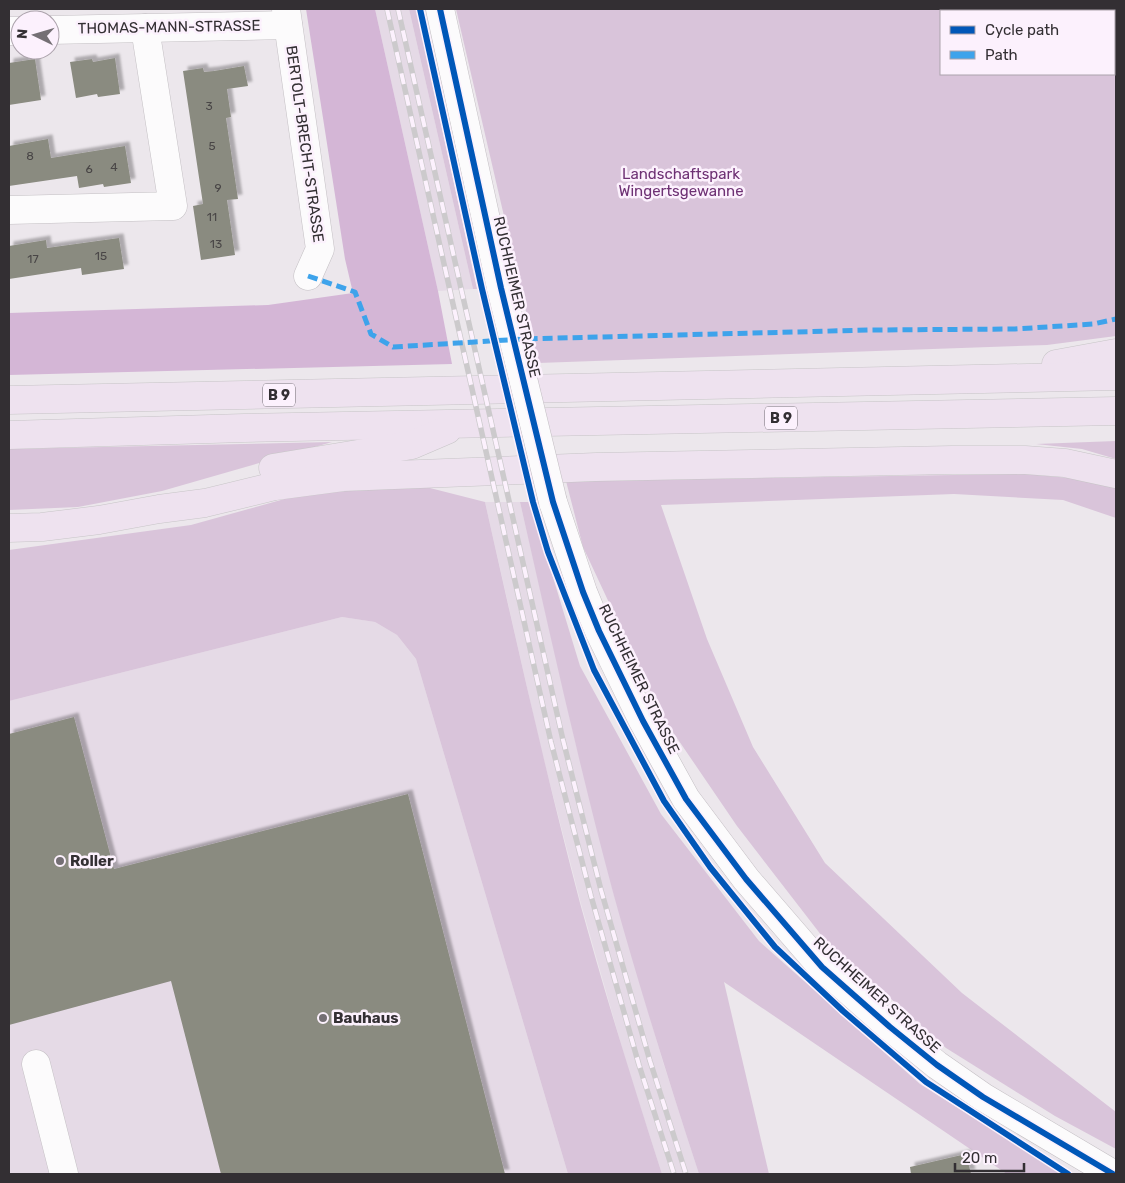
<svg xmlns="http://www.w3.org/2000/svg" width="1125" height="1183" font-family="Rubik,sans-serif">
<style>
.built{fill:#e5dae6}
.green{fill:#d9c4da;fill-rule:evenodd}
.forest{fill:#d4b6d6}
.building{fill:#8a8b80;filter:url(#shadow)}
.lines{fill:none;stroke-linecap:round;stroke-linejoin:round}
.minor-casing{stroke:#c3bfc3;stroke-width:29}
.highway-casing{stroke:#c7c5c7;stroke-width:29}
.minor{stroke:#fcfbfc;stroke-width:28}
.highway{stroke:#eee2ef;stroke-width:28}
.rail-casing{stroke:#cccacc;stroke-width:5.5}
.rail{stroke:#fcf1fd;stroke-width:4;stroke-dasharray:11;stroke-linecap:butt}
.minor-bridge-casing{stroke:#c3bfc3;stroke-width:29;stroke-linecap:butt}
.minor-bridge{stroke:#fcfbfc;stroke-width:28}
.quiet{stroke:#3ea3eb;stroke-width:5;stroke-dasharray:10 5;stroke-linecap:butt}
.cycleway-casing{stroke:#fcf1fd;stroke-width:9}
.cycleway{stroke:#0057b8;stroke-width:6}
.poi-dot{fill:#746f74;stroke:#fcf1fd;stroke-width:2}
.labels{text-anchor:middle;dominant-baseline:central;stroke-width:5;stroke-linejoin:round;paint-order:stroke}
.number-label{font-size:12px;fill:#494646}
.shield{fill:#fcf1fd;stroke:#6f6970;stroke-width:1}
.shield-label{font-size:14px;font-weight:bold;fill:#332f33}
.street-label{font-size:15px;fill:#332f33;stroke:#fcf1fd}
.park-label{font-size:15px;fill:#6e3174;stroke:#fcf1fd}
.poi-label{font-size:15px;font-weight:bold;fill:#332f33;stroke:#fcf1fd;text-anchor:start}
</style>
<defs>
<filter id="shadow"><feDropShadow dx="4.5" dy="-4.5" stdDeviation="1" flood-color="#0004"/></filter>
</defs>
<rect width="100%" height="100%" fill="#ece7ec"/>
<g class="built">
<polygon points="375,9 409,9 473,289 438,291"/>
<polygon points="485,502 520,502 575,740 614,895 663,1062 699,1174 662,1174 629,1072 581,904 541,749"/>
<polygon points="342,617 375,622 397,635 416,659 568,1174 9,1174 9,701"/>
</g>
<g class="green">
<polygon points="409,9 416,9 477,289 473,289"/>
<path d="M 456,9 L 1116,9 L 1116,336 L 1047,345 L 538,363 ZM 941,11 L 1114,11 L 1114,74 L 941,74 Z"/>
<polygon points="1116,441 1116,459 1082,449 1036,444"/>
<polygon points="332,442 162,491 78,507 9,510 9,449"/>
<polygon points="1026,474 1091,480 1116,488 1116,518 1063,500 954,494 661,505 707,639 753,747 825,863 962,993 1116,1112 1116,1149 1055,1116 946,1048 825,940 737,826 662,716 583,547 566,481"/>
<path d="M 426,487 L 485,502 C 515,636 545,770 580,903 C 605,994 633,1084 662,1174 L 568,1174 L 416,659 L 397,635 L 375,622 L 342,617 L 9,701 L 9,550 L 191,525 L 306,493 Z"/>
<path d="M 520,502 L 530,502 L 580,666 L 661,814 L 759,941 L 920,1084 L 1063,1174 L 1007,1174 L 724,982 L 769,1174 L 699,1174 C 669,1082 640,989 614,896 C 579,766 550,634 520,502 Z"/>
</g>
<polygon class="forest" points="306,9 375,9 438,291 452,364 9,375 9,313 268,305 353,293 345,259"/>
<g class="building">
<polygon points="115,58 120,94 98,97 97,94 76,98 70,62 92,59 93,62"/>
<polygon points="35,59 41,100 9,105 9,63"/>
<polygon points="244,66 248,86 227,89 231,117 226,118 238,199 227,200 235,255 201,260 193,206 203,204 183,71 203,68 204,72 214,71"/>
<polygon points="48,139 51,158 125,146 131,183 104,187 103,184 79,188 77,176 9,186 9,146"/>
<polygon points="119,238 124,269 82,275 81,268 9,279 9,246 46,240 47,248"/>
<polygon points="74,717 114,869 408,794 505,1174 221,1174 171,981 9,1025 9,734"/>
<polygon points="966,1154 971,1174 911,1174 910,1167"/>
</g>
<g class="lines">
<g class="minor-casing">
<g id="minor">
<polyline points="286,9 320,249 308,276"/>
<polyline points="440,9 501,288"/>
<polyline points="50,30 288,25"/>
<polyline points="9,31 20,31"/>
<polyline points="9,210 173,206 145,28"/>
<polyline points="553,502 583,592 599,631 643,721 686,799 746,879 822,967 890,1027 937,1065 983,1097 1113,1174"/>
<polyline points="36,1064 64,1174"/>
</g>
</g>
<g class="highway-casing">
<g id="highway">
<polyline points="1056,364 1116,353"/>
<polyline points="9,400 1116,376"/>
<polyline points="9,435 244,428 1116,411"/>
<polyline points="273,468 412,445 447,430"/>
<polyline points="9,528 42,527 99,520 159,509 205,503 275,486 343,477 596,467 952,460 1025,460 1065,463 1116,474"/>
</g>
</g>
<use href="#minor" class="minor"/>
<use href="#highway" class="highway"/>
<g class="rail-casing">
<g id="rail">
<polyline points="387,9 551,742 591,896 639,1065 674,1174"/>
<polyline points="398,9 563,740 601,890 650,1061 686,1174"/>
</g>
</g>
<use href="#rail" class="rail"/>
<g class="minor-bridge-casing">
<polyline id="minor-bridge" points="501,288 553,502"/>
</g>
<use href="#minor-bridge" class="minor-bridge"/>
<g class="quiet">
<polyline points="1105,9 1106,11"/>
<polyline points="1114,39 1116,48"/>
<polyline points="308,276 355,292 371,334 393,347 523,339 871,330 1015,329 1093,324 1116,319"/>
</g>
<g class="cycleway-casing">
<g id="cycleway">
<polyline points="420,9 482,289 533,502 548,552 594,670 664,801 710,867 775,947 843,1011 926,1082 1068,1174"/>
<polyline points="440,9 501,288 553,502 583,592 599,631 643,721 686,799 746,879 822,967 890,1027 937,1065 983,1097 1113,1174"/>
</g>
</g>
<use href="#cycleway" class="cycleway"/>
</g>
<g class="poi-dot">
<circle cx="60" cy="861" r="5"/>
<circle cx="323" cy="1018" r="5"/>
</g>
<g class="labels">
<g class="number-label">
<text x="209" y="106">3</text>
<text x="212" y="146">5</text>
<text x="30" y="156">8</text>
<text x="114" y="167">4</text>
<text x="89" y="169">6</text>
<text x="218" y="188">9</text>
<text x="212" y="217">11</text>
<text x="216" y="244">13</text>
<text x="101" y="256">15</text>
<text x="33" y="259">17</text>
</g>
<g class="shield">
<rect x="263" y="383.5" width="32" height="23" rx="4"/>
<rect x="765" y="406.5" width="32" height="23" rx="4"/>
</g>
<g class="shield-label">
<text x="279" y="395">B 9</text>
<text x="781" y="418">B 9</text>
</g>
<g class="street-label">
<text transform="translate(169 27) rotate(-1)">THOMAS-MANN-STRASSE</text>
<text transform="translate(305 144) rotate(82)">BERTOLT-BRECHT-STRASSE</text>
<text transform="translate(517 297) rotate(77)">RUCHHEIMER STRASSE</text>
<text transform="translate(639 679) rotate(64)">RUCHHEIMER STRASSE</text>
<text transform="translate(877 995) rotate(42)">RUCHHEIMER STRASSE</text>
</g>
<g class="park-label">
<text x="681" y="174">Landschaftspark<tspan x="681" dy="17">Wingertsgewanne</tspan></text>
</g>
<g class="poi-label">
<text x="70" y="861">Roller</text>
<text x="333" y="1018">Bauhaus</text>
</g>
</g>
<rect width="1125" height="1183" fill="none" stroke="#332f33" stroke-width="20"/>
<rect x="940" y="10" width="175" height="65" fill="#fcf1fd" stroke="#aca3ac"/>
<rect x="950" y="26" width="25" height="8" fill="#0057b8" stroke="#aca3ac"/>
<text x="985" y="35" font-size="15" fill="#332f33">Cycle path</text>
<rect x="950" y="51" width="25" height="8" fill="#3ea3eb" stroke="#aca3ac"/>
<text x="985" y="60" font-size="15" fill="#332f33">Path</text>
<g transform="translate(35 35) rotate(275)"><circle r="24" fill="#fcf1fd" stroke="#aca3ac"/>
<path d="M0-4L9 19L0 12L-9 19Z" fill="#746f74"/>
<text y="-8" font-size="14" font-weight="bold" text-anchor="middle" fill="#332f33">N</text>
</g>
<path d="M955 1163v8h69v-8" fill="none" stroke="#332f33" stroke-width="2.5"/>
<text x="962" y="1163" font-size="15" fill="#332f33" stroke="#fcf1fd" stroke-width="4" paint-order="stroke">20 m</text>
</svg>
